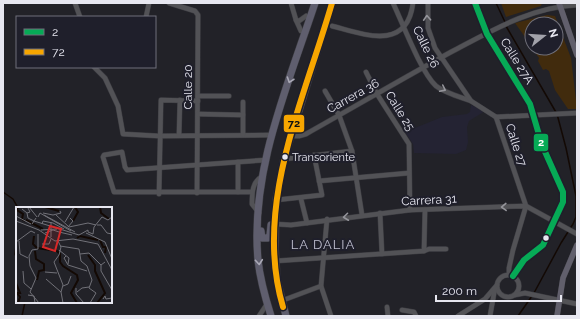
<svg xmlns="http://www.w3.org/2000/svg" width="580" height="319" font-family="Raleway,sans-serif">
<style>
.built{fill:#242333}
.green{fill:#412b0d}
.lines{fill:none;stroke-linecap:round;stroke-linejoin:round}
.stream{stroke:#130904;stroke-width:1.5}
.minor-casing{stroke:#3c3c41;stroke-width:5.5}
.major-casing{stroke:#3c3c41;stroke-width:6}
.highway-casing{stroke:#3c3c41;stroke-width:8}
.minor{stroke:#525256;stroke-width:4.5}
.major{stroke:#615f6c;stroke-width:5.5}
.highway{stroke:#5f5e6e;stroke-width:7}
.bus-1-casing{stroke:#1f1f2b;stroke-width:9}
.bus-2-casing{stroke:#1f1f2b;stroke-width:9}
.bus-1{stroke:#06aa56;stroke-width:6}
.bus-2{stroke:#f7a600;stroke-width:6}
.oneway{stroke:#95959b}
.oneway2{stroke:#aaa9b6}
.bus-dot{fill:#e7e7f0;stroke:#1f1f2b;stroke-width:1.5}
.labels{text-anchor:middle;dominant-baseline:central;stroke-width:4;stroke-linejoin:round;paint-order:stroke}
.bus-label{font-size:11px;fill:#e7e7f0;stroke:#1f1f2b;text-anchor:start}
.street-label{font-size:12px;fill:#e7e7f0;stroke:#1f1f2b}
.neighbourhood-label{font-size:13px;letter-spacing:1px;fill:#c0c0d0;stroke:#1f1f2b}
.inset-river{fill:none;stroke:#130904;stroke-width:2}
.inset-road{fill:none;stroke:#717178;stroke-width:1}
.view{fill:#d62828;fill-opacity:0.15;stroke:#d62828;stroke-width:2}
.inset-edge{fill:none;stroke:#e7e7f0;stroke-width:2}
.line-badge{stroke:#1f1f2b;stroke-width:1.5}
.badge-label{font-size:11px;text-anchor:middle;font-weight:bold;fill:#fff}
.pale-badge-label{font-size:11px;text-anchor:middle;font-weight:bold;fill:#111}
</style>
<rect width="100%" height="100%" fill="#222228"/>
<polygon class="built" points="471,105 485,111 469,121 467,127 468,142 466,150 456,154 414,153 413,144 405,132 442,117 467,114 470,112"/>
<g class="green">
<polygon points="501,3 542,3 541,6 506,17"/>
<polygon points="547,15 555,16 571,58 577,109 568,109 555,90 549,71 546,69 543,70 538,61 539,58 532,48 556,48 556,24 532,24 532,48 530,44 528,45 525,40 525,37 515,23"/>
</g>
<g class="lines">
<g class="stream">
<polyline points="496,3 505,22"/>
<polyline points="506,26 557,114 566,148 576,196 576,217 573,224 561,243 534,293"/>
<polyline points="3,192 13,199 18,208"/>
<polyline points="17,238 15,254 17,259"/>
<polyline points="22,316 25,302"/>
<polyline points="518,316 532,296"/>
</g>
<g class="minor-casing">
<g id="minor">
<polyline points="75,3 80,17"/>
<polyline points="169,3 195,11 198,15 197,193"/>
<polyline points="291,3 296,20 299,21 306,16"/>
<path d="M 393,3 C 403,24 421,72 436,86 C 445,93 460,97 471,101"/>
<polyline points="428,3 428,28 435,48 471,101 496,117 526,206 513,250 509,268 509,275"/>
<polyline points="146,17 149,3"/>
<polyline points="296,20 301,31"/>
<path d="M 332,26 C 363,34 407,52 413,3"/>
<polyline points="94,67 105,78 118,106 123,134 159,136 271,135"/>
<polyline points="366,72 377,94 409,144 410,210"/>
<polyline points="325,91 339,115 352,151 362,215"/>
<polyline points="199,96 229,96"/>
<polyline points="243,102 243,135"/>
<polyline points="198,114 243,115"/>
<polyline points="496,117 577,113"/>
<polyline points="179,135 180,100"/>
<path d="M 291,136 L 299,136 L 306,134 C 354,107 402,79 451,52 C 491,31 531,7 577,5"/>
<polyline points="284,159 352,151"/>
<polyline points="238,162 238,192"/>
<polyline points="319,181 409,173"/>
<polyline points="252,192 114,192 103,157 104,155 122,152 125,167 127,170 266,160"/>
<polyline points="159,194 161,100 198,101"/>
<polyline points="301,199 307,223"/>
<polyline points="276,200 322,195 314,155"/>
<path d="M 259,213 L 252,204 C 252,193 252,181 263,176"/>
<polyline points="380,213 382,254"/>
<polyline points="327,219 321,286 331,316"/>
<polyline points="275,224 291,225 410,210 526,206 577,234"/>
<polyline points="424,251 429,249 446,249"/>
<polyline points="275,261 424,251 425,210"/>
<circle cx="508" cy="286" r="11"/>
<polyline points="515,295 525,293 577,304"/>
<polyline points="281,301 321,286"/>
<polyline points="387,307 388,316"/>
<polyline points="402,310 414,312 416,316"/>
<polyline points="259,316 267,304"/>
<polyline points="458,316 485,299 497,285"/>
<polyline points="490,316 495,288"/>
</g>
</g>
<g class="major-casing">
<g id="major">
<polyline points="475,3 487,34 530,104 542,145 563,192 563,202 543,245 524,260 513,276"/>
<polyline points="559,3 577,55"/>
<polyline points="557,316 563,278 577,245"/>
</g>
</g>
<g class="highway-casing">
<g id="highway">
<polyline points="261,231 262,238 268,238 270,235 271,225"/>
<path d="M 271,316 C 265,297 260,279 258,260 C 250,171 288,85 315,3"/>
<polyline points="286,316 277,280 275,249 276,200 284,159 332,3"/>
</g>
</g>
<use href="#minor" class="minor"/>
<use href="#major" class="major"/>
<use href="#highway" class="highway"/>
<g class="bus-1-casing">
<polyline id="bus-1" points="475,3 487,34 530,104 542,145 563,192 563,202 543,245 524,260 513,276"/>
</g>
<g class="bus-2-casing">
<path id="bus-2" d="M 283,307 C 253,206 304,100 332,3"/>
</g>
<use href="#bus-1" class="bus-1"/>
<use href="#bus-2" class="bus-2"/>
</g>
<defs><path id="oneway-chevron" d="M-2-3.5L2.5 0L-2 3.5" fill="none" stroke-width="1.6" stroke-linecap="round" stroke-linejoin="round"/></defs>
<g class="oneway">
<use href="#oneway-chevron" transform="translate(427 18) rotate(-93)"/>
<use href="#oneway-chevron" transform="translate(443 89) rotate(26)"/>
<use href="#oneway-chevron" transform="translate(504 207) rotate(178)"/>
<use href="#oneway-chevron" transform="translate(346 217) rotate(173)"/>
</g>
<g class="oneway2">
<use href="#oneway-chevron" transform="translate(290 80) rotate(109)"/>
<use href="#oneway-chevron" transform="translate(259 262) rotate(85)"/>
</g>
<g class="bus-dot">
<circle cx="285" cy="157" r="3.5"/>
<circle cx="546" cy="238" r="3.5"/>
</g>
<g class="labels">
<g class="bus-label">
<text x="292" y="157">Transoriente</text>
</g>
<g class="street-label">
<text transform="translate(426 47) rotate(64)">Calle 26</text>
<text transform="translate(517 61) rotate(58)">Calle 27A</text>
<text transform="translate(188 87) rotate(-90)">Calle 20</text>
<text transform="translate(353 96) rotate(-29)">Carrera 36</text>
<text transform="translate(400 111) rotate(58)">Calle 25</text>
<text transform="translate(516 145) rotate(72)">Calle 27</text>
<text transform="translate(429 200) rotate(-3)">Carrera 31</text>
</g>
<g class="neighbourhood-label">
<text x="323" y="244">LA DALIA</text>
</g>
</g>
<g transform="translate(16 207)">
<rect width="96" height="96" fill="#222228"/>
<path class="inset-river" d="M 2,0 L 1,3 L 7,7 L 6,12 L 9,14M 29,0 L 43,4M 84,0 L 85,6 L 93,12M 10,13 L 27,22M 57,14 L 62,5 L 59,0M 18,29 L 17,37 L 21,41 L 41,44 L 44,47 L 44,55 L 47,59 L 61,68 L 62,73 L 55,86 L 61,96M 61,31 L 64,29 L 82,33M 84,33 L 87,40 L 90,40 L 89,46M 19,44 L 20,52 L 28,57 L 28,63 L 23,64 L 21,73M 72,48 L 79,58 L 79,64 L 89,86 L 81,96M 0,76 L 4,86 L 1,86 L 4,90 L 2,96"/>
<path class="inset-road" d="M 13,0 L 21,10M 6,2 L 11,6 L 14,5 L 12,1M 11,6 L 12,11 L 18,14 L 20,11M 27,6 L 37,8 L 45,6 L 44,4M 28,8 L 59,25M 40,8 L 53,20 L 72,16 L 80,18M 0,9 L 15,17M 22,10 L 24,6 L 55,24M 0,14 L 23,23 L 39,34 L 57,32 L 82,37 L 96,63M 35,15 L 35,30M 49,15 L 58,0M 16,17 L 18,14 L 63,28 L 72,23 L 72,25 L 77,27 L 78,20 L 86,10 L 92,13 L 96,10M 26,17 L 27,14 L 37,16 L 48,22M 81,18 L 85,18 L 91,26 L 96,27M 52,20 L 57,14 L 54,11M 25,23 L 41,22M 43,25 L 56,28M 29,26 L 37,23 L 43,25M 70,26 L 89,35 L 96,52M 22,27 L 22,42 L 16,43 L 13,49 L 14,59 L 20,71 L 14,85 L 23,96M 3,34 L 4,47 L 12,51M 42,34 L 45,40 L 43,48 L 38,55 L 47,78 L 45,85 L 47,96M 0,35 L 15,24 L 19,26M 26,37 L 33,37 L 35,32M 44,39 L 63,42 L 65,54 L 71,59 L 76,73 L 73,81 L 80,86 L 74,96M 43,43 L 53,51 L 52,57M 64,47 L 73,46 L 85,58M 50,49 L 48,51 L 52,58 L 71,64M 89,55 L 85,58 L 85,64 L 96,83M 7,64 L 8,76 L 15,82M 29,65 L 41,66M 30,72 L 45,85M 47,79 L 52,77 L 55,69M 60,81 L 60,87 L 68,96M 61,85 L 66,81 L 73,80M 12,88 L 18,89 L 19,96M 87,92 L 89,89 L 90,92 L 96,91"/>
<path class="view" d="M 34,19 L 45,22 L 39,44 L 27,40 Z"/>
<rect width="96" height="96" class="inset-edge"/>
</g>
<g class="line-badge">
<rect x="283" y="114" width="22" height="19" rx="4" fill="#f7a600"/>
<rect x="533" y="133" width="16" height="19" rx="4" fill="#06aa56"/>
</g>
<g class="badge-label">
<text x="541" y="146">2</text>
</g>
<g class="pale-badge-label">
<text x="294" y="127">72</text>
</g>
<rect width="580" height="319" fill="none" stroke="#e7e7f0" stroke-width="8"/>
<rect x="16" y="16" width="140" height="52" fill="#1f1f2b" stroke="#6f6f7a"/>
<rect x="24" y="29" width="20" height="6" fill="#06aa56" stroke="#6f6f7a"/>
<text x="52" y="36" font-size="12" fill="#e7e7f0">2</text>
<rect x="24" y="49" width="20" height="6" fill="#f7a600" stroke="#6f6f7a"/>
<text x="52" y="56" font-size="12" fill="#e7e7f0">72</text>
<g transform="translate(544 36) rotate(73)"><circle r="19" fill="#1f1f2b" stroke="#6f6f7a"/>
<path d="M0-3L7 15L0 10L-7 15Z" fill="#a2a2aa"/>
<text y="-6" font-size="11" font-weight="bold" text-anchor="middle" fill="#e7e7f0">N</text>
</g>
<path d="M436 295v6h125v-6" fill="none" stroke="#e7e7f0" stroke-width="2"/>
<text x="442" y="295" font-size="12" fill="#e7e7f0" stroke="#1f1f2b" stroke-width="3" paint-order="stroke">200 m</text>
</svg>
